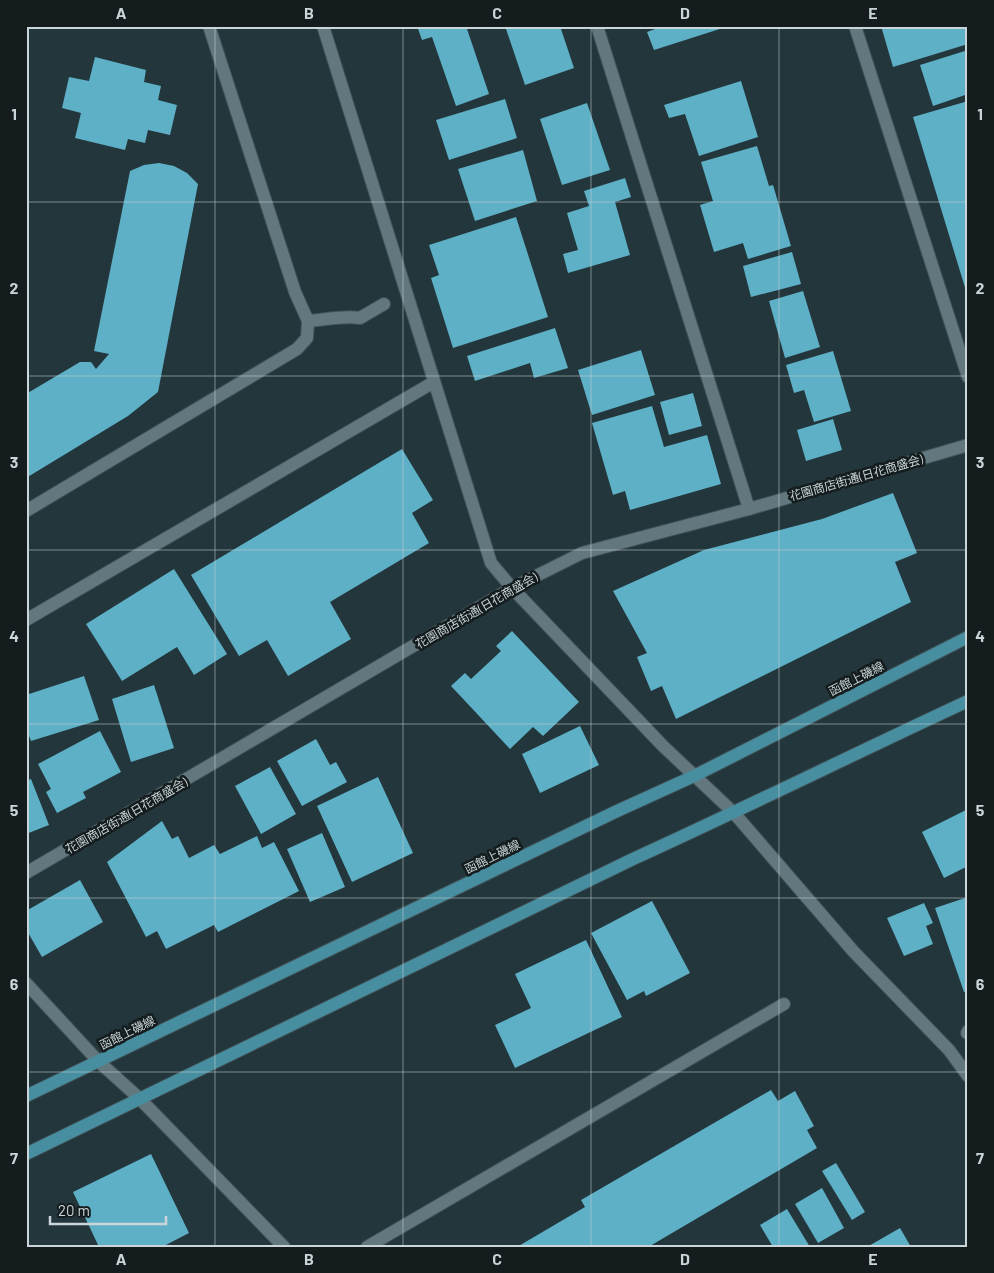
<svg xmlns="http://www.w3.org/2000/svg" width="994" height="1273" font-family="Barlow,'Noto Sans JP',sans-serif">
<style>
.building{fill:#5eb0c6}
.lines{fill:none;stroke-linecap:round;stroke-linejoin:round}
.minor-casing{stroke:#405156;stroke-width:14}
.major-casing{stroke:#405156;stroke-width:14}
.minor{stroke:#63787e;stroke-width:12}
.major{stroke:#468ea0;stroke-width:12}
.grid{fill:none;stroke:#c9d5d8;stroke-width:1;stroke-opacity:0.55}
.labels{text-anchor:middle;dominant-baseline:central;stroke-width:5;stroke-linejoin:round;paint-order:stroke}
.street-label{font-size:12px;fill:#c9d5d8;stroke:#141c1e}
.neatline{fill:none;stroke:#c9d5d8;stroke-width:2}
.grid-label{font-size:16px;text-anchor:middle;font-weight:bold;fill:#c9d5d8}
</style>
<rect width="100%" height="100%" fill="#23363c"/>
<g class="building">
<polygon points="417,26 466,26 489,94 456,106 432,37 422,40"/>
<polygon points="505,26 560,26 574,68 525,85"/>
<polygon points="654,26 726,26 726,27 654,50 647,32 655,29"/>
<polygon points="881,26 968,26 968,44 893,67"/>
<polygon points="968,50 968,94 933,106 920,65"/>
<polygon points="95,57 146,70 144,82 161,86 158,100 177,105 170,135 148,130 145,143 128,139 125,150 75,138 81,113 62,108 69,77 89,81"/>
<polygon points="741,81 758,137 699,156 685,114 669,118 664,105"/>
<polygon points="505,99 517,138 449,160 436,120"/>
<polygon points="968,101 968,294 967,294 913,117"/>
<polygon points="587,103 610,170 562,185 540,119"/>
<polygon points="757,146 769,186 773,185 791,246 748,259 743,243 714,252 700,205 713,201 701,162"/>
<polygon points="523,150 537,201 475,221 458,169"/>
<polygon points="159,163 174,166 187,173 198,184 158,392 128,416 26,478 26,394 80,362 91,362 96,369 109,354 94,351 130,171 144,165"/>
<polygon points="625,178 631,197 615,202 630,255 568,273 563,254 578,250 567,213 589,206 584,191"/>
<polygon points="516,217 548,317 453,348 431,278 439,275 429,245"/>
<polygon points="792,252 801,284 751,297 743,266"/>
<polygon points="803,291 820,347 785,358 769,301"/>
<polygon points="555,328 568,368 534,378 530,363 475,381 467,356"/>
<polygon points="641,350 655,395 592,415 578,370"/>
<polygon points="833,351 851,411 814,422 804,390 794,393 786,365"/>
<polygon points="693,393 702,426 669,435 660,402"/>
<polygon points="652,406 664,447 707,435 721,484 630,510 625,491 613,495 592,423"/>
<polygon points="833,419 842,450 806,461 797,430"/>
<polygon points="402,449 433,500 412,513 429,543 330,602 351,639 288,676 267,640 239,656 191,575"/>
<polygon points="893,493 917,553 895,562 911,602 676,719 662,686 651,691 637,657 647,653 613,591 704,550 822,519"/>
<polygon points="174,569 227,654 194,675 177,647 122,681 86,624"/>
<polygon points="512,631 579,702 543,736 533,727 510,749 451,686 465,673 471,679 501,651 496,646"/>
<polygon points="84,676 99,720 31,741 26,728 26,695"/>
<polygon points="154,685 174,748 131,762 112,699"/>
<polygon points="580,726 599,765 540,793 522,754"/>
<polygon points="100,731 121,772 83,792 86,798 57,813 46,792 51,789 38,764"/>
<polygon points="316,739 330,765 336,762 347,782 302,806 277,761"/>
<polygon points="270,767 296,814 261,834 235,786"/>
<polygon points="378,777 413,853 352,882 317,806"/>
<polygon points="31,779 49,825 26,834 26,781"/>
<polygon points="968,809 968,866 944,878 922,832"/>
<polygon points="162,821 172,839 178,836 189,858 214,845 220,854 257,836 262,848 274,842 299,891 218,932 214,925 166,949 157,931 146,937 107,862"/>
<polygon points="322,833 345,887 310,902 287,849"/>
<polygon points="80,880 103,922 42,957 26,929 26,911"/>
<polygon points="968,897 968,991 964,992 935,908"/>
<polygon points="652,901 690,973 646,996 644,991 627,1000 591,933"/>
<polygon points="924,903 933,923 926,926 933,944 904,956 887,918"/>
<polygon points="586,940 622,1017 515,1068 495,1025 531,1008 515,974"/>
<polygon points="771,1090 778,1101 795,1091 814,1126 807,1130 817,1148 650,1246 651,1247 517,1247 585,1207 581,1200"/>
<polygon points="151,1154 189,1233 162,1247 99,1247 73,1192"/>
<polygon points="836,1163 865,1212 852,1220 822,1171"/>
<polygon points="822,1188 844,1228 818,1243 795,1204"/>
<polygon points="787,1209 810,1247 773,1247 760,1225"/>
<polygon points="900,1228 911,1247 867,1247"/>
</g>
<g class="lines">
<g class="minor-casing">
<g id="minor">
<path d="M 209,26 L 295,292 L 308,321 C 326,320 343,315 360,318 L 384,304"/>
<polyline points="323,26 491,563 512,588 663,746 734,813 853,951 949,1050 968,1076"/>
<polyline points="597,26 749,509"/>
<polyline points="855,26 968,377"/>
<polyline points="26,511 297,349 307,338 308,321"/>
<polyline points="26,620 434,382"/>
<polyline points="26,873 512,588 582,553 749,509 968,445"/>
<polyline points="26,983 98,1061 139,1098 284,1247"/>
<polyline points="967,1033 968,1031"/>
<polyline points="367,1247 784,1004"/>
</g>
</g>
<g class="major-casing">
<g id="major">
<polyline points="26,1096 615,812 694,776 968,637"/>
<path d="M 26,1154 L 633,859 C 745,808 856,753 968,701"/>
</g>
</g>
<use href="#minor" class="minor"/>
<use href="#major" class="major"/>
</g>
<path class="grid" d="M 215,26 L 215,1247M 403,26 L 403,1247M 591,26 L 591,1247M 779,26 L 779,1247M 26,202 L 968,202M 26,376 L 968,376M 26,550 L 968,550M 26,724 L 968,724M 26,898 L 968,898M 26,1072 L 968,1072"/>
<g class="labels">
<g class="street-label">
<text transform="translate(856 477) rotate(-16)">花園商店街通(日花商盛会)</text>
<text transform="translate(476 610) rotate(-30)">花園商店街通(日花商盛会)</text>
<text transform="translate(856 678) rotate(-27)">函館上磯線</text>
<text transform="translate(126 815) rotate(-30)">花園商店街通(日花商盛会)</text>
<text transform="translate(492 856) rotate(-26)">函館上磯線</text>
<text transform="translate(127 1032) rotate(-26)">函館上磯線</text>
</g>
</g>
<rect width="994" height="1273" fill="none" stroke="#141c1e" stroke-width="55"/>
<path d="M50 1216v8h116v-8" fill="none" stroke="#c9d5d8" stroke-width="2.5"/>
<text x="58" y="1216" font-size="15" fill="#c9d5d8" stroke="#141c1e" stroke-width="4" paint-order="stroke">20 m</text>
<rect x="28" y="28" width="938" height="1218" class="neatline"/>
<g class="grid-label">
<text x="121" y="19">A</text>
<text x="309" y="19">B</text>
<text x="497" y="19">C</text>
<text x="685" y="19">D</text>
<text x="873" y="19">E</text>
<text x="14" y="120">1</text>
<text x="980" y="120">1</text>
<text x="14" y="294">2</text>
<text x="980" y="294">2</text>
<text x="14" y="468">3</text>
<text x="980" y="468">3</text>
<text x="14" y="642">4</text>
<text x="980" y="642">4</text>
<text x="14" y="816">5</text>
<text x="980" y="816">5</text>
<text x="14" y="990">6</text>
<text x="980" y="990">6</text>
<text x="14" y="1164">7</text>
<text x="980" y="1164">7</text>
<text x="121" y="1265">A</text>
<text x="309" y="1265">B</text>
<text x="497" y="1265">C</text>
<text x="685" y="1265">D</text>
<text x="873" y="1265">E</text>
</g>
</svg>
